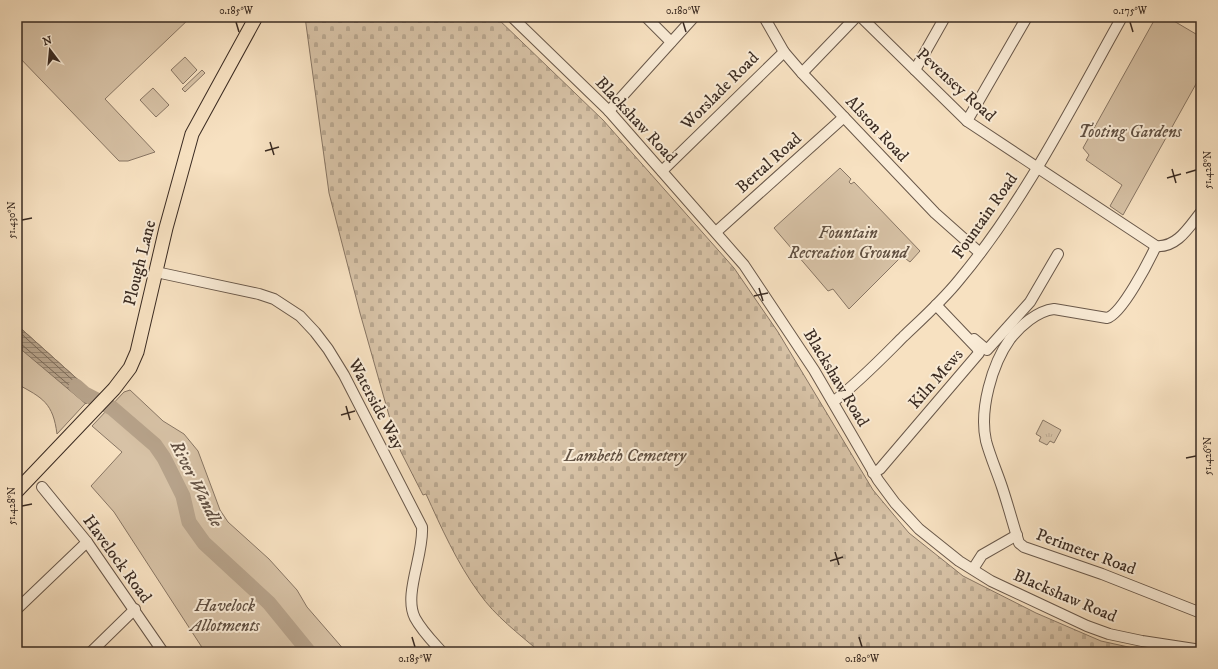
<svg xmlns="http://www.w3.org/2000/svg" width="1218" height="669" font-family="'IM FELL DW Pica',serif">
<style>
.grass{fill:url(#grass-tufts);stroke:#887664}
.cemetery{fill:url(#cemetery-stones);stroke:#887664}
.green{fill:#d7c2a6;stroke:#887664}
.water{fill:url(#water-rules);stroke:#857361}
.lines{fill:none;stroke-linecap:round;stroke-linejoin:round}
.shore{stroke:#786756;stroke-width:1}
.river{stroke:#b7a38b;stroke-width:15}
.minor-casing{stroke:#69584a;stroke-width:12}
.major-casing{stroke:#3a2b22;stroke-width:15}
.minor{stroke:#faecd7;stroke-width:10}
.major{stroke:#f7e1c1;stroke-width:13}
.ticks{fill:none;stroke:#3a2b22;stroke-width:1.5}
.labels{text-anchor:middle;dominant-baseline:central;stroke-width:4;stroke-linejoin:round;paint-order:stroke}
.street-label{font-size:17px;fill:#3a2b22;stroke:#faecd7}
.park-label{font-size:17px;font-style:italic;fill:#615143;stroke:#faecd7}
.water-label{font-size:18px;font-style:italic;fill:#604f42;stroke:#faecd7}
.neatline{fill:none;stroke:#3a2b22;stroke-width:1.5}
.ticks-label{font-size:10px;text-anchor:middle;fill:#3a2b22}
</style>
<defs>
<pattern id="grass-tufts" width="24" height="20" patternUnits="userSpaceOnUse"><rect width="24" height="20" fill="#d7c2a6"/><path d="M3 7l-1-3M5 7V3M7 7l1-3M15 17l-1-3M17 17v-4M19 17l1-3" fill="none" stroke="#b9a78f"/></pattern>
<pattern id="cemetery-stones" width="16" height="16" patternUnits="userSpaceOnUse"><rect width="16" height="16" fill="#d7c2a6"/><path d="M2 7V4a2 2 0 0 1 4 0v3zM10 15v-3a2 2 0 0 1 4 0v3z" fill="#b9a78f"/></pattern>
<pattern id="water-rules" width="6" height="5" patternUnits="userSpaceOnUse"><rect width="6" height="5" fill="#b7a38b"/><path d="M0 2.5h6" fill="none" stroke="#968571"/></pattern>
</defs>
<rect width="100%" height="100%" fill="#f7e1c1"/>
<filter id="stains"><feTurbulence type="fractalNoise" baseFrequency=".005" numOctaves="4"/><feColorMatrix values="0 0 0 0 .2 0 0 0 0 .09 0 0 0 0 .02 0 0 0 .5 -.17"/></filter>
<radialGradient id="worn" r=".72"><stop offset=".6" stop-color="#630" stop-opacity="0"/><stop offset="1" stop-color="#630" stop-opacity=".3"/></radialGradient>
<polygon class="grass" points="1043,420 1061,430 1054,443 1050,441 1047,445 1039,441 1041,437 1036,434"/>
<path class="cemetery" d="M 305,17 L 496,17 L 603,120 L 734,268 L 778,332 L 873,490 L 909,533 L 963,576 L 1036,613 L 1101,641 L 1151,652 L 540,652 C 519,634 495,616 479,593 C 457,563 441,527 426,494 L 423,495 L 401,452 L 394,433 L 360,313 L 329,193 Z"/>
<g class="green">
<polygon points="17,17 191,17 105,99 155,152 128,161 119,161 17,55"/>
<polygon points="1156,17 1167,17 1201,37 1201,75 1123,215 1110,206 1122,185 1086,160 1089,155 1083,148"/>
<polygon points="185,57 197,70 183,84 171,70"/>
<polygon points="202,70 205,73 185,92 182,89"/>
<polygon points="153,88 169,105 156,117 140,100"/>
<polygon points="840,168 851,179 849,182 851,184 854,182 920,251 910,262 902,256 849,309 833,289 828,291 774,228"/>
<path d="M 17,325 L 94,394 L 57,434 C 53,403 43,398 17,384 Z"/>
<polygon points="130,390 163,421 184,434 198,451 220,510 228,522 269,559 297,590 307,607 346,652 205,652 114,512 91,486 122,452 92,426 124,392"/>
</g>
<polygon class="water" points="17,325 94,394 86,404 17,346"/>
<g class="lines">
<polyline class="shore" points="17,330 87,393 87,396 83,397 21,344 17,343"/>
<polyline class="river" points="76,386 85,394 112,408 155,445 164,458 183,496 189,522 204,543 269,603 309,652"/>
<g class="minor-casing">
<g id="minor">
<polyline points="512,17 609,111 744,265 814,370 878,480 895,503 919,529 959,561 991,581 1087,626 1109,634 1142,641 1201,650"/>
<polyline points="646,17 671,42"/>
<polyline points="764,17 784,52 802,73 935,213 980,253"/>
<path d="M 861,17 L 967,121 L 1156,246 C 1177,248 1189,227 1201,212"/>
<polyline points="915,70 945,17"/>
<polyline points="802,73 856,17"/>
<polyline points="609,111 694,17"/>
<polyline points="967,121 1027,17"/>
<polyline points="662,171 784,52"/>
<polyline points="716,232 844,117"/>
<path d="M 1156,246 C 1149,261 1122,314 1107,318 L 1054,309 C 1037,311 1020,326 1010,339 C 992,364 979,410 986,441 C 990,456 997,472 1002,487 C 1008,505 1013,524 1019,543 L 1024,547 L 1102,574 L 1201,613"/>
<path d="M 156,272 L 259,294 L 274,299 L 300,316 L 315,332 L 328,349 L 344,375 L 422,527 C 424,555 403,595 415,618 C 422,631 433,642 442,652"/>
<polyline points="974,339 987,350 1030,302 1058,254"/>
<path d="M 833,402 C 859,382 881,359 904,336 C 923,318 943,300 959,280 C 1025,201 1072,106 1122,17"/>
<polyline points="873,473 880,469 979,353 977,348 936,305"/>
<polyline points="42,487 87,542 163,652"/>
<polyline points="973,569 982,555 1017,535"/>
<polyline points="17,609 87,542"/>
<polyline points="91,652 135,609"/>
</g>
</g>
<g class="major-casing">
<polyline id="major" points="17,491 114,389 130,368 137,352 166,228 192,134 256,17"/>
</g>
<use href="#minor" class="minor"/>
<use href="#major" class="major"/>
</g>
<path class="ticks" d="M 236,22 L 239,32M 683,22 L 686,32M 1130,22 L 1133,32M 270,142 L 274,155M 265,151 L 279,147M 1172,169 L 1176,183M 1186,173 L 1196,170M 1167,178 L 1181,174M 22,220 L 32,218M 759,288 L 763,301M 754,296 L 768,293M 346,406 L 350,420M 341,415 L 355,411M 1186,458 L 1196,456M 22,506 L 32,504M 835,552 L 839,565M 830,561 L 843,557M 412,637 L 415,647M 859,637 L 862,647"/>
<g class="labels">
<g class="street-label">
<text transform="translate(956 85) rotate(42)">Pevensey Road</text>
<text transform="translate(720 91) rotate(-45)">Worslade Road</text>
<text transform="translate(636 120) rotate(47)">Blackshaw Road</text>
<text transform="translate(877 129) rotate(47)">Alston Road</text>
<text transform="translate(769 163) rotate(-42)">Bertal Road</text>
<text transform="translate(985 216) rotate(-55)">Fountain Road</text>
<text transform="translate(140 263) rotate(-76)">Plough Lane</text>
<text transform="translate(836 378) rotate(59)">Blackshaw Road</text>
<text transform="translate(936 379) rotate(-49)">Kiln Mews</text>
<text transform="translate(376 404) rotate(62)">Waterside Way</text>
<text transform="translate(1086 552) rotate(20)">Perimeter Road</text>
<text transform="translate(117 559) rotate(54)">Havelock Road</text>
<text transform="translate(1065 596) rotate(23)">Blackshaw Road</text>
</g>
<g class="park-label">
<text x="1130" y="132">Tooting Gardens</text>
<text x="848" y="233">Fountain<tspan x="848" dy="20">Recreation Ground</tspan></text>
<text x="625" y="456">Lambeth Cemetery</text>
<text x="225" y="606">Havelock<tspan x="225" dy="20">Allotments</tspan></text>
</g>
<g class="water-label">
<text transform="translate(196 484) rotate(63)">River Wandle</text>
</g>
</g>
<rect width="1218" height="669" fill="none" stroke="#f7e1c1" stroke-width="44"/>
<g transform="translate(50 50) rotate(344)" stroke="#faecd7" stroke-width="3" paint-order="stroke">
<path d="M0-3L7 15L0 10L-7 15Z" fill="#3a2b22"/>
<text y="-6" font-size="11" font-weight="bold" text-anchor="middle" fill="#3a2b22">N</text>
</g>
<rect x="22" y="22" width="1174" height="625" class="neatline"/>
<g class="ticks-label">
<text x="236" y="14">0.185°W</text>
<text x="683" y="14">0.180°W</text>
<text x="1130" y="14">0.175°W</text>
<text transform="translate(1207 170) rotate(-90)" y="4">51.428°N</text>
<text transform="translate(11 220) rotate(-90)" y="4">51.430°N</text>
<text transform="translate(1207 456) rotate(-90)" y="4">51.426°N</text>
<text transform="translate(11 506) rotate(-90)" y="4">51.428°N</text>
<text x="415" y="662">0.185°W</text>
<text x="862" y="662">0.180°W</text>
</g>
<rect width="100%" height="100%" filter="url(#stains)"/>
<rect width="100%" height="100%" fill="url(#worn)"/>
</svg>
